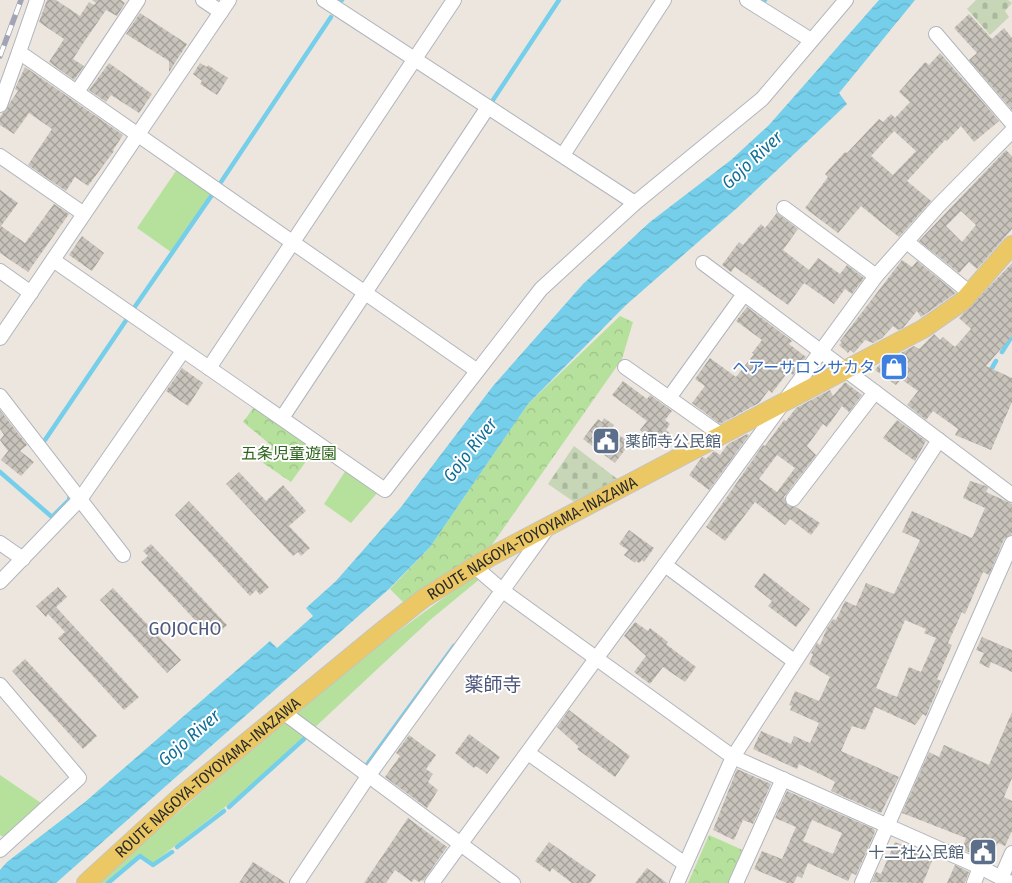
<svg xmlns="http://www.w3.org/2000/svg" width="1012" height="883" font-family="'Fira Sans Condensed','Noto Sans JP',sans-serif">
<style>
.grass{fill:#b6e19d}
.cemetery{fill:url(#cemetery-stones)}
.park{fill:url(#park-crowns)}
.water{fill:url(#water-waves)}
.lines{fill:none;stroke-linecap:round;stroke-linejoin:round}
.stream{stroke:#75cfea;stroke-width:4.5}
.building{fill:url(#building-cross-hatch);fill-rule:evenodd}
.minor-casing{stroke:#b1b5be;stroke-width:16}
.major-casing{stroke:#c4c4c4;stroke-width:20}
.minor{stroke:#fff;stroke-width:14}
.major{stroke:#ecc864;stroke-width:18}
.rail-casing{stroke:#a1a4b5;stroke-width:5.5}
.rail{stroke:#fff;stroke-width:4;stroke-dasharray:11;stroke-linecap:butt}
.labels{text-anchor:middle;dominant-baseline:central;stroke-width:4;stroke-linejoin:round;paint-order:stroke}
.shop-label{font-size:16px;fill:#366cbe;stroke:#fff;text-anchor:end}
.service-label{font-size:16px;fill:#4e5e75;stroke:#fff;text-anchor:start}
.park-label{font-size:16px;fill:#2f661d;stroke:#fff}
.street-label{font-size:16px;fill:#2b2b2b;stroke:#fff}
.water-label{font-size:18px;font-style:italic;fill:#126f98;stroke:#fff}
.quarter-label{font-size:19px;fill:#4d577b;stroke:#fff}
</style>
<defs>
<pattern id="cemetery-stones" width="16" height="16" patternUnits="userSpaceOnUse" patternTransform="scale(1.25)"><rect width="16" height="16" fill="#c6d6b6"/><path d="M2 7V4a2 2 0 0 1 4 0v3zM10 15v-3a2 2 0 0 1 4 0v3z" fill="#aab89d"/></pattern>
<pattern id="park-crowns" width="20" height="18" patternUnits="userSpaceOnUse" patternTransform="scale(1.25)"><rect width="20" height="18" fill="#b6e19d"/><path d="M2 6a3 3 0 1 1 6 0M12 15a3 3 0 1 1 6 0" fill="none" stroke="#9dc187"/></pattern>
<pattern id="water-waves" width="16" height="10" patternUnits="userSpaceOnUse" patternTransform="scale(1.25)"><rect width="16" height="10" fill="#75cfea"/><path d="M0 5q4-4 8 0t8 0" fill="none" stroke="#65b2c9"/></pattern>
<pattern id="building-cross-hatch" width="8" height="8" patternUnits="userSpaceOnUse" patternTransform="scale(1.25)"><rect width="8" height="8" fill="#c8c4bc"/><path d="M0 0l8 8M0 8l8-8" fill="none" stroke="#a39f99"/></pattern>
</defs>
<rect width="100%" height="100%" fill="#ece6de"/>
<g class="grass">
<polygon points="178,168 212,192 171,252 137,228"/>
<polygon points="346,470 378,492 351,523 324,504"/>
<polygon points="475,575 481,578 430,620 312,730 294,717 295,711 363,657"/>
<polygon points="286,722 305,735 248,789 153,863 139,854 105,883 96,883 282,723"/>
<polygon points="0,775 44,805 7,839 0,835"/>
</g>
<g class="cemetery">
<polygon points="976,0 1008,0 1012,3 1005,11 1009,17 990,35 967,9"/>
<polygon points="574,446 620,481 577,504 548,484"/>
</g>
<g class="park">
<polygon points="620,316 633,322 622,359 489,549 406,605 390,589 430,547 528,404"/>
<polygon points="254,407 315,449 291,482 263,463 272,446 243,422"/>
<polygon points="709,835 745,851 731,883 688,883"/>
</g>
<polygon class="water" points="879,0 915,0 839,93 847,104 737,208 626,305 528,404 430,547 389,589 56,883 0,883 0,870 7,862 85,802 270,641 277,648 313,616 306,608 336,581 401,507 493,386 583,284 650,222 731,160 769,125"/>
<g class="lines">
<g class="stream">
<polyline points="764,1 765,0"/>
<polyline points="340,2 342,0"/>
<polyline points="493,100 559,0"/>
<polyline points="219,185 331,17"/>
<polyline points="134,308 212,195"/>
<polyline points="1002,352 1012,336"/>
<polyline points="989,373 996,361"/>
<polyline points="45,440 127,319"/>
<polyline points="0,472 52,517 69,500 70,495"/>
<polyline points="362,766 366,766 454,646"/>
<polyline points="229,807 304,739"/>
<polyline points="177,847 224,811"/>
<polyline points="108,883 140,856 153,865 172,852"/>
</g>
</g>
<g class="building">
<polygon points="47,0 56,0 80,16 89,2 94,5 96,3 92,0 121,0 125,3 117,16 106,10 82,45 73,59 84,66 74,80 49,62 64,39 39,22"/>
<polygon points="140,13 187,44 169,72 169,61 126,34"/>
<polygon points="969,14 992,39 1004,28 1012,38 1012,110 969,60 977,53 954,28"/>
<path d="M 940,53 L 999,121 L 974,142 L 961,126 L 947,141 L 945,140 L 907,181 L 931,201 L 899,237 L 861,206 L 838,233 L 805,208 L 828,177 L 825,174 L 845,152 L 847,153 L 879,119 L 883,122 L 891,114 L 895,118 L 910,102 L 899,92 L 925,62 L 929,65 ZM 894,131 L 916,151 L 893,175 L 871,156 Z"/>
<polygon points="109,63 152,94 139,113 111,95 106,102 89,90"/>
<polygon points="200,63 207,67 208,65 228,78 217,95 200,84 202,81 193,74"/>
<polygon points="25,67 123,135 113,150 114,151 88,186 75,177 66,191 28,165 52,129 29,113 14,134 0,125 0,117 18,91 15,89"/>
<path d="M 1006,150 L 1012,156 L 1012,229 L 977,269 L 969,262 L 959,273 L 919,241 ZM 961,211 L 976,225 L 962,242 L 946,226 Z"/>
<polygon points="0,190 18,203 1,226 25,243 54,204 69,214 28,272 0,253"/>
<polygon points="777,213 798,229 783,250 809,270 818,258 840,274 847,265 864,278 852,294 845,289 834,304 804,283 788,305 735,267 731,272 722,265 739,242 743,245 761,224 765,228"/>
<polygon points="82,236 104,253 92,271 69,255"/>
<polygon points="902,260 912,267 917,261 956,293 921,317 917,311 903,328 898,330 893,326 882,338 873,343 865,340 854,353 850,350 848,353 839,345 842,342 840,341"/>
<polygon points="1012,263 1012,336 986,366 1012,378 1012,402 991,450 955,435 958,429 933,411 926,420 907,405 918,391 901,379 896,385 875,370 880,364 914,346 919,349 934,334 940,340 943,337 955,347 971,329 959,318"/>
<polygon points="747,307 792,341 789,344 806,357 793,375 788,372 772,393 769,390 759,403 720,424 692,403 705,386 695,379 710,358 736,377 754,354 752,353 762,340 736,321"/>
<polygon points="182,368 203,383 188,406 166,391"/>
<polygon points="623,381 647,399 650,395 672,411 665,420 670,424 666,430 672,435 662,447 640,430 647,421 612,395"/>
<path d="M 845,382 L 862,395 L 849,412 L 842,406 L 827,427 L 823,424 L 807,446 L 816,455 L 784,497 L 788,506 L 796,507 L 820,523 L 811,535 L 790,519 L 785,525 L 755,502 L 725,541 L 706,527 L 763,445 L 765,446 L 784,420 L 786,421 L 796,408 L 830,390 L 833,396 ZM 777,455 L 795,468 L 777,492 L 759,479 Z"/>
<polygon points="0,410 27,445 20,451 34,462 21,476 1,460 8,451 0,440 4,435 0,429"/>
<polygon points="604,418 614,425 611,429 630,443 615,463 583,439 598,419 602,422"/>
<polygon points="897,420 926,441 915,461 883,438"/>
<polygon points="747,434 749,435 709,490 689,475 702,457 706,459 714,451 720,455 728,444"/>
<polygon points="239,472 266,501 283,485 306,511 289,526 310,548 301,556 298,552 293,556 226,484"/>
<path d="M 970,481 L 986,486 L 988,488 L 986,492 L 1012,504 L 1012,534 L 1004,539 L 989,575 L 983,572 L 965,614 L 962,612 L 948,643 L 952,645 L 937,679 L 941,681 L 926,716 L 923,714 L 915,725 L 875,707 L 865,730 L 852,726 L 841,751 L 899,777 L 881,813 L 831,791 L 835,782 L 828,778 L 799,764 L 797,769 L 753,749 L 761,731 L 791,744 L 794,736 L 810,743 L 819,723 L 790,710 L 792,706 L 789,705 L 795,691 L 819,701 L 830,677 L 809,664 L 813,654 L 811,653 L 817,643 L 820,645 L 827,628 L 833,619 L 836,620 L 845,601 L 856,606 L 866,583 L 894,594 L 920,540 L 902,532 L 912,511 L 972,538 L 985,508 L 963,498 ZM 905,620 L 926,629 L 924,633 L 936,638 L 921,672 L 909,667 L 897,697 L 876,688 Z"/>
<polygon points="189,501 269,587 260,595 256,590 250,596 175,515"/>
<polygon points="629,530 654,548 644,562 642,560 639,563 636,561 635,563 624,555 628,550 619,544"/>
<polygon points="151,544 227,625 219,633 214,628 208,634 141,562 148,556 143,551"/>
<polygon points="764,573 810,609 796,627 768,606 772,601 754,587"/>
<polygon points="58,587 67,597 56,607 139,697 124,710 58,638 65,632 48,614 46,617 36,606"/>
<polygon points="113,588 181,660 167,673 100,600"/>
<polygon points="635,622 648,631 650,628 668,642 666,644 696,667 685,682 663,667 650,684 634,672 646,656 624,636"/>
<polygon points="982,637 1012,650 1012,672 991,662 989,668 979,663 984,653 976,650"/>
<polygon points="25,659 97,736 83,749 12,671"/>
<polygon points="569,710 630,756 615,777 577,749 579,747 557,727"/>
<polygon points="1012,712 1012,778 1004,797 1012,801 1012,831 1005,846 998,843 989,862 962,849 966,838 902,813 929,752 939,757 944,745 989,765"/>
<polygon points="469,734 500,757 487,774 476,766 474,768 455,753"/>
<polygon points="409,735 436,755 426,769 433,774 428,782 438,790 427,808 385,777 400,756 396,753"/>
<polygon points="737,769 771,784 753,824 743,820 734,840 713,830"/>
<path d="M 787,791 L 874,829 L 875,832 L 856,875 L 852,873 L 848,881 L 808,863 L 802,878 L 797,876 L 794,883 L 787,883 L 754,869 L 762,851 L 782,859 L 796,827 L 775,818 ZM 812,820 L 842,833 L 833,854 L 803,841 Z"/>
<polygon points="408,818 447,847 423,881 421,880 419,882 414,879 412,882 395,870 386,883 364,883"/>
<polygon points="549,842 596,875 590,883 572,883 552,868 550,872 535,861"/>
<polygon points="895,842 934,856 923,883 872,882 876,872 881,874"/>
<polygon points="253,862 261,867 286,883 239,883"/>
<polygon points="955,865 969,872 965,883 947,883"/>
<polygon points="647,868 667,883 635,883"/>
</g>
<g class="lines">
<g class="minor-casing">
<g id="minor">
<polyline points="37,0 19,52 476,370"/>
<polyline points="203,0 221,12"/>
<polyline points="324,0 635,203"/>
<polyline points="747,0 811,40"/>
<polyline points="936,34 1012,123"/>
<polyline points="77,92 138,0"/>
<polyline points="0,105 19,52"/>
<polyline points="563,155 664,0"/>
<polyline points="0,156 84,214"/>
<polyline points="784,208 876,276"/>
<polyline points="907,242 970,293"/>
<polyline points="53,260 385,490 541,289 635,203 762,99 846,0"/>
<polyline points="703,263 1012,495"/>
<polyline points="0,271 31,293"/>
<polyline points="0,338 229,0"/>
<polyline points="625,367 720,434"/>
<polyline points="209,368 454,0"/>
<polyline points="0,396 123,555"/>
<polyline points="669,398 744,294"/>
<polyline points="282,418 488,107"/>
<polyline points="793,499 875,392"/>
<polyline points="0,543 23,559"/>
<polyline points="665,565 794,661"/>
<polyline points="474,566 503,591 733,757 980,867 1011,883"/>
<polyline points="0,582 81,498 183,351"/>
<polyline points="0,685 79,778 0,850"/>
<polyline points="283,712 513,883"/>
<polyline points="528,753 685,864"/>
<polyline points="1001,878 1012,853"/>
<polyline points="297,883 369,775 549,526"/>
<polyline points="432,883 876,276 938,206 1012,131"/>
<polyline points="677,883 733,757 939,440"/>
<polyline points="736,883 783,779"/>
<polyline points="862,883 1012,543"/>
<polyline points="974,883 980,867"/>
</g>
</g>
<g class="major-casing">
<g id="major">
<path id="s1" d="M 86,883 L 181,796 L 382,631 L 424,598 L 490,557 L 923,329 L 963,301 L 1012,245"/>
</g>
</g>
<use href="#minor" class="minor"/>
<use href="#major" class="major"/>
<g class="rail-casing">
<polyline id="rail" points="0,56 21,0"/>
</g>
<use href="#rail" class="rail"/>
</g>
<defs>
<g id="shop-square" transform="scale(1.4375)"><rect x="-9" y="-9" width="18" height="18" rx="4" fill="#3f7fe0" stroke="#fff"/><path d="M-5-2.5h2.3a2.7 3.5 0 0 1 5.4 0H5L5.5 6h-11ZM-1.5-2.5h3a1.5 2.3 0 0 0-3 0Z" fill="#fff"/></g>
<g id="civic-square" transform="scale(1.4375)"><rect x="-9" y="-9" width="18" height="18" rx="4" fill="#5c6f8a" stroke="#fff"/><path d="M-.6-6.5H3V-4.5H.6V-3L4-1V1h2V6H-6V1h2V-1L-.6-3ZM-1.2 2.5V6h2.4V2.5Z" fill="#fff"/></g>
</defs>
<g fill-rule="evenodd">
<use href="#shop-square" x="894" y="367"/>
<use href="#civic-square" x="606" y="441"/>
<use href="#civic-square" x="983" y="852"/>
</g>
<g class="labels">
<g class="shop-label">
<text x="875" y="367">ヘアーサロンサカタ</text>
</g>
<g class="service-label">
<text x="625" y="441">薬師寺公民館</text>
<text x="964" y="852" text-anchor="end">十二社公民館</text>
</g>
<g class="park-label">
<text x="289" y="453">五条児童遊園</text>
</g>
<g class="street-label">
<text stroke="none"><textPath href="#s1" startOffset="566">ROUTE NAGOYA-TOYOYAMA-INAZAWA</textPath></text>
<text stroke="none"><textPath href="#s1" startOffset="161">ROUTE NAGOYA-TOYOYAMA-INAZAWA</textPath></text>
</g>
<g class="water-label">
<text transform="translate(752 160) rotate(-43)">Gojo River</text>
<text transform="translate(470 450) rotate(-52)">Gojo River</text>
<text transform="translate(189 738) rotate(-41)">Gojo River</text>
</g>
<g class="quarter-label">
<text x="185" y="628">GOJOCHO</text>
<text x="493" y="684">薬師寺</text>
</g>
</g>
</svg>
